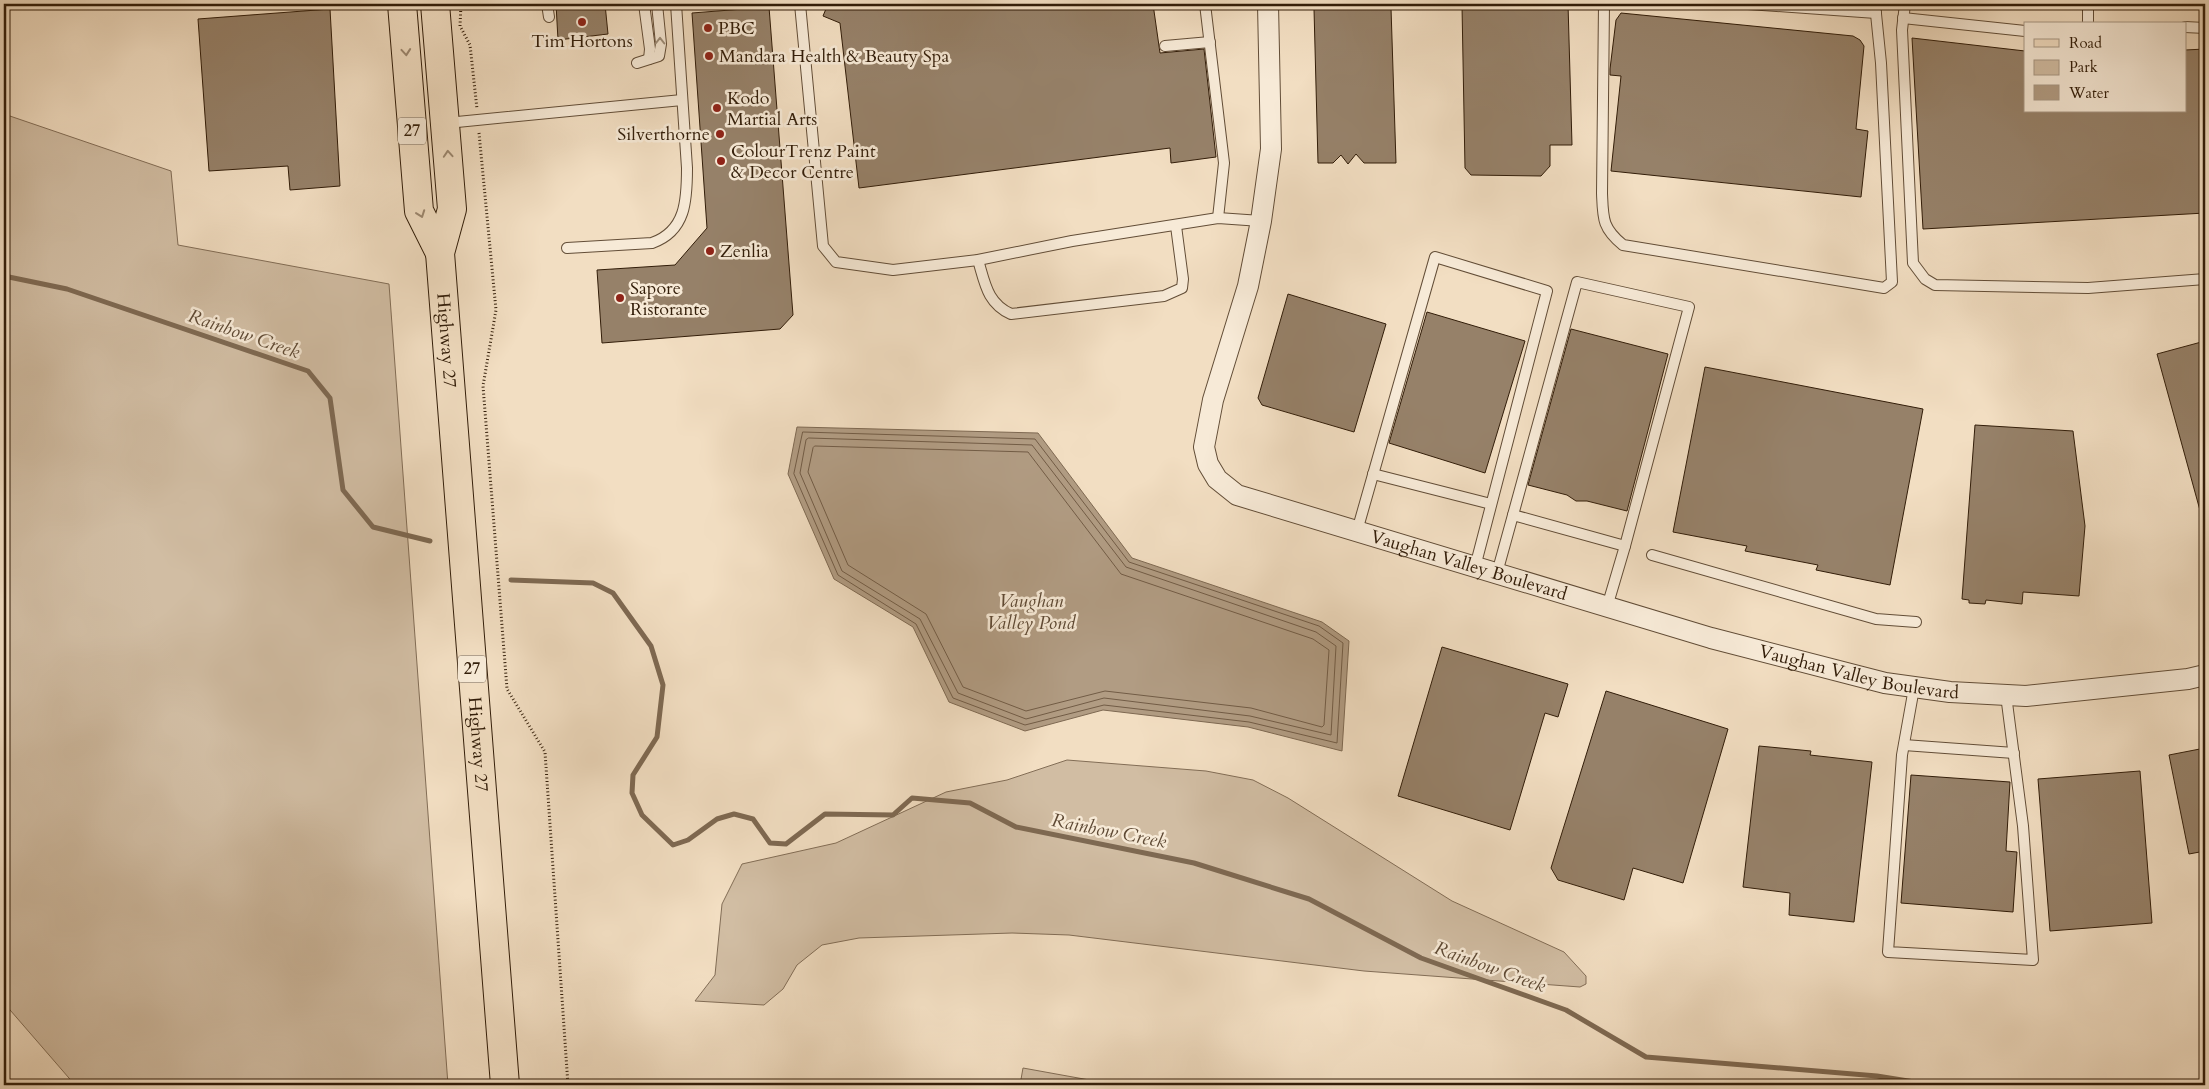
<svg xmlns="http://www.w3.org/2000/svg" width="2209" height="1089" font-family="Cardo,serif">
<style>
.green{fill:#d1bda3;stroke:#826d56}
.water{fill:#b19c83;stroke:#7e6952}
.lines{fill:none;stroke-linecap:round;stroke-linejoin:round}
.shore{stroke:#725c46;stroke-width:1}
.stream{stroke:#7e6952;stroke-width:5}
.building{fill:#968169;stroke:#321d09}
.service-casing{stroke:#624d37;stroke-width:12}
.minor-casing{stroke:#624d37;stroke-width:22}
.primary-casing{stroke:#321d09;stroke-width:30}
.path{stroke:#321d09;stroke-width:3;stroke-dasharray:1 2.5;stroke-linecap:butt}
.service{stroke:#f7ead7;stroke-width:10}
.minor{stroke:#f7ead7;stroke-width:20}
.primary{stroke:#f2dec2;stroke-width:28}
.oneway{stroke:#9e8e7a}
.oneway2{stroke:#9c876f}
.poi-dot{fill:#8f2418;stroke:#f7ead7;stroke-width:2}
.labels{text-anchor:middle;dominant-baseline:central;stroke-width:5;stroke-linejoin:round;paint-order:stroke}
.shield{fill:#f7ead7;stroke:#6d5a47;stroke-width:1}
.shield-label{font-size:16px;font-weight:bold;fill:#321d09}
.poi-label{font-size:18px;fill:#321d09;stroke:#f7ead7;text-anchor:start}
.street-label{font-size:18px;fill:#321d09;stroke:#f7ead7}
.water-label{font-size:19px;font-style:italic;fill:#5e4934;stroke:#f7ead7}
</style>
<rect width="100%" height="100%" fill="#f2dec2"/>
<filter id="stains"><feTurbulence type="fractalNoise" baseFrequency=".004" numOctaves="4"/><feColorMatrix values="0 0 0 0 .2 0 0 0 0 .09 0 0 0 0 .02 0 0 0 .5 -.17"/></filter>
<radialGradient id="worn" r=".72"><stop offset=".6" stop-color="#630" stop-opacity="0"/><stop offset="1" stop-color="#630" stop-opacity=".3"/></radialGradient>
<g class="green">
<polygon points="4,114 171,171 178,245 389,284 448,1085 75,1085 4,1003"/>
<polygon points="1067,760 1206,771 1253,780 1288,798 1452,901 1564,952 1586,976 1586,984 1580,987 1364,971 1069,935 1012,933 859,938 822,945 797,965 783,989 764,1005 695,1001 715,975 722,904 742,864 836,843 946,792 1007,780"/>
<polygon points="1023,1068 1117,1085 1020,1085"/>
</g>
<polygon class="water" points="797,427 1038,433 1132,558 1322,622 1349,641 1342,751 1248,727 1103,710 1025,731 949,702 913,627 834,579 788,474"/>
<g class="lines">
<g class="shore">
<polygon points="803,432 1035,439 1129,562 1319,626 1343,643 1337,743 1249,722 1104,705 1025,725 953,698 916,624 838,575 794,474"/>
<polygon points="809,438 1032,445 1126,567 1316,632 1336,646 1331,735 1250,716 1104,698 1026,719 958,693 920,619 842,571 800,473 806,440"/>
<polygon points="815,446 1028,452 1121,574 1313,639 1329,650 1324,725 1322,727 1251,708 1105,691 1026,711 963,687 926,614 848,565 808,472 813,448"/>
</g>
<g class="stream">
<polyline points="4,276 67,289 308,371 330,398 343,490 373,527 430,541"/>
<polyline points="511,580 593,583 613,593 651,646 663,685 657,737 633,775 632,793 642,815 673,845 688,840 717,819 734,814 753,819 770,843 786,844 825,814 893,815 912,798 970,803 1016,827 1194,863 1309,899 1421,958 1566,1010 1646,1057 1877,1076 1933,1085"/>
</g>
</g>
<g class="building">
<polygon points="556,4 605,4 608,34 558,40"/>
<polygon points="828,4 1153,4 1160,53 1204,49 1216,157 1171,163 1170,148 859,188 840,23 823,16"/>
<polygon points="1568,4 1572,145 1550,145 1550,166 1541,176 1471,175 1465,168 1462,6"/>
<polygon points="769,7 793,315 780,329 602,343 597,270 675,265 707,228 692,13"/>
<polygon points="1391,8 1396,163 1364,163 1356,154 1348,164 1341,155 1333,163 1318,163 1314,9"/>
<polygon points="330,9 340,186 290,190 288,166 209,171 198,19"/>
<polygon points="1621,13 1853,36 1860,40 1864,46 1856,129 1868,131 1861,197 1611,171 1621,76 1610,75 1610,69 1616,20"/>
<polygon points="1912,38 2025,51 2025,111 2185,111 2185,50 2205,49 2205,213 1923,229"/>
<polygon points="1288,294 1386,324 1354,432 1262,405 1258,398"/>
<polygon points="1427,312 1525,341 1485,473 1389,443"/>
<polygon points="1571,329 1668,354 1627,511 1587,501 1576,501 1567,495 1528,485"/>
<polygon points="2205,341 2205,513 2201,514 2157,354"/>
<polygon points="1705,367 1923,409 1890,585 1816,570 1818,565 1745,551 1747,546 1673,532"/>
<polygon points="1975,425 2073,431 2085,526 2079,596 2023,592 2022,604 1986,600 1985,604 1969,603 1969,600 1962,599"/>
<polygon points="1442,647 1568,684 1558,717 1545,713 1510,830 1398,796"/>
<polygon points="1606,691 1728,729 1683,883 1633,868 1624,900 1558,880 1551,868"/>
<polygon points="1759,746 1811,751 1810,755 1872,762 1854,922 1789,915 1790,893 1743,887"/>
<polygon points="2205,748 2205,851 2189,854 2169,755"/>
<polygon points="2140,771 2152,923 2050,931 2038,779"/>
<polygon points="1911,775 2010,782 2006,851 2017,852 2013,912 1901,903"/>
</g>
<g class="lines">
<g class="service-casing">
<g id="service">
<polyline points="547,4 549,17"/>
<polyline points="644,4 650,49 649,59"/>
<polyline points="800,4 823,246 836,262 893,270 978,260 1072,241 1218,218 1261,221"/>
<polyline points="1205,4 1224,163 1218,218"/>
<path d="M 1604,4 L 1602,193 C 1603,218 1602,228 1623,245 L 1884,288 L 1892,282 L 1881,63 L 1875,4"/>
<polyline points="1748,4 1876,13"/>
<polyline points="1905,4 1902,30 1913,263 1925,279 1935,285 2088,288 2205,279"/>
<polyline points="1903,18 2025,31"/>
<polyline points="2088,24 2088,4"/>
<polyline points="2185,27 2205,28"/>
<polyline points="1165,46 1210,42"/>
<polyline points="637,63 659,56 661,44 657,4"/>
<polyline points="447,123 682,100"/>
<path d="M 567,248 L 652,243 C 686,231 687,200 687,168 L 676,4"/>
<path d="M 978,260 C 985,283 987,303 1011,314 L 1164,296 L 1182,288 L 1183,279 L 1176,226"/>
<polyline points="1373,474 1491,504"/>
<polyline points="1513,515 1577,282 1689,307 1625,546"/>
<polyline points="1357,531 1435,257 1547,291 1475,567"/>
<polyline points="1652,555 1876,619 1916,622"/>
<polyline points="1497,573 1513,515 1625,546 1607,607"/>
<polyline points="1914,688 1902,755 1888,952 2033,960 2023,826 2006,695"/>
<polyline points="1904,745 2014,753"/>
</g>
</g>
<g class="minor-casing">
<g id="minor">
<path id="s1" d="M 1268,4 L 1271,149 L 1261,221 L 1248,286 L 1213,400 L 1204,447 L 1208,464 L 1217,479 L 1237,495 L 1711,638 L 1885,683 L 1950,692 L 2026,696 L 2188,679 L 2205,675"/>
</g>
</g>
<g class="primary-casing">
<g id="primary">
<polyline points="402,4 419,211 440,253"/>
<path id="s2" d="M 435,4 L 452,209 L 440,253 L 505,1085"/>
</g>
</g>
<g class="path">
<polyline points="461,4 460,26 470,45 477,109"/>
<polyline points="479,133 496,310 483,386 507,689 545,752 568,1085"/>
</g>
<use href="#service" class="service"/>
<use href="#minor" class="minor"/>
<use href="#primary" class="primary"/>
</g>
<defs><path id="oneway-chevron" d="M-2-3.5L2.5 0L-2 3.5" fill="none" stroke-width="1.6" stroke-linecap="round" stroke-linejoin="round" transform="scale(1.25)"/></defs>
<use class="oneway" href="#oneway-chevron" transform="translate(660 41) rotate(-90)"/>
<g class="oneway2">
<use href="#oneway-chevron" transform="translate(406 52) rotate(85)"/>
<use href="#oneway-chevron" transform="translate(448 154) rotate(-94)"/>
<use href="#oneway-chevron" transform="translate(421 214) rotate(70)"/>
</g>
<g class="poi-dot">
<circle cx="582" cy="22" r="5"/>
<circle cx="708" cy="28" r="5"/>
<circle cx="709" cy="56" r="5"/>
<circle cx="717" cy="108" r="5"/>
<circle cx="720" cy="134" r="5"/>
<circle cx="721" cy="161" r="5"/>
<circle cx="710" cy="251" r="5"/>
<circle cx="620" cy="298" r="5"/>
</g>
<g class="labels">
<g class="shield">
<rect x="398" y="117.5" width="28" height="27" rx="4"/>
<rect x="458" y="655.5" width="28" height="27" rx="4"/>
</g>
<g class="shield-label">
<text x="412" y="131">27</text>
<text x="472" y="669">27</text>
</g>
<g class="poi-label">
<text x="718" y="28">PBC</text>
<text x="582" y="41" text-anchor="middle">Tim Hortons</text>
<text x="719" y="56">Mandara Health &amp; Beauty Spa</text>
<text x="727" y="98">Kodo<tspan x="727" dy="21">Martial Arts</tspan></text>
<text x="710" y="134" text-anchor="end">Silverthorne</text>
<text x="731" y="151">ColourTrenz Paint<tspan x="731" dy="21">&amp; Decor Centre</tspan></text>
<text x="720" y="251">Zenlia</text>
<text x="630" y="288">Sapore<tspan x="630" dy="21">Ristorante</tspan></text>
</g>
<g class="street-label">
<text stroke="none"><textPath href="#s2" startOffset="339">Highway 27</textPath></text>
<text stroke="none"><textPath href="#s1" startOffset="754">Vaughan Valley Boulevard</textPath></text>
<text stroke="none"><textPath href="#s1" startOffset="1159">Vaughan Valley Boulevard</textPath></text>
<text stroke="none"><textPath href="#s2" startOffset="744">Highway 27</textPath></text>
</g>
<g class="water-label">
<text transform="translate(244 334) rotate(19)">Rainbow Creek</text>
<text x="1031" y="601">Vaughan<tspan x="1031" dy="22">Valley Pond</tspan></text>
<text transform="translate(1109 831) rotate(11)">Rainbow Creek</text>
<text transform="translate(1490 967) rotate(20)">Rainbow Creek</text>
</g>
</g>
<rect width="2209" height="1089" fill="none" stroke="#f2dec2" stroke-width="20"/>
<rect x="5" y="5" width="2199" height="1079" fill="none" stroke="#321d09" stroke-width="2.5"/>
<rect x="10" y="10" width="2189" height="1069" fill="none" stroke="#321d09"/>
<rect x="2024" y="22" width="162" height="90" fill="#f7ead7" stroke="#a89885"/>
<rect x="2034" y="39" width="25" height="8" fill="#f2dec2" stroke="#a89885"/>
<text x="2069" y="48" font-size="15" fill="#321d09">Road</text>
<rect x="2034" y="60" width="25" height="15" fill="#d1bda3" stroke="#a89885"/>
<text x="2069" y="72" font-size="15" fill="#321d09">Park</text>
<rect x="2034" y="85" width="25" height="15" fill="#b19c83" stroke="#a89885"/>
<text x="2069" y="98" font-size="15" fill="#321d09">Water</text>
<rect width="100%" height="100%" filter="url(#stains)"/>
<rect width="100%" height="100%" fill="url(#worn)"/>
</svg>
